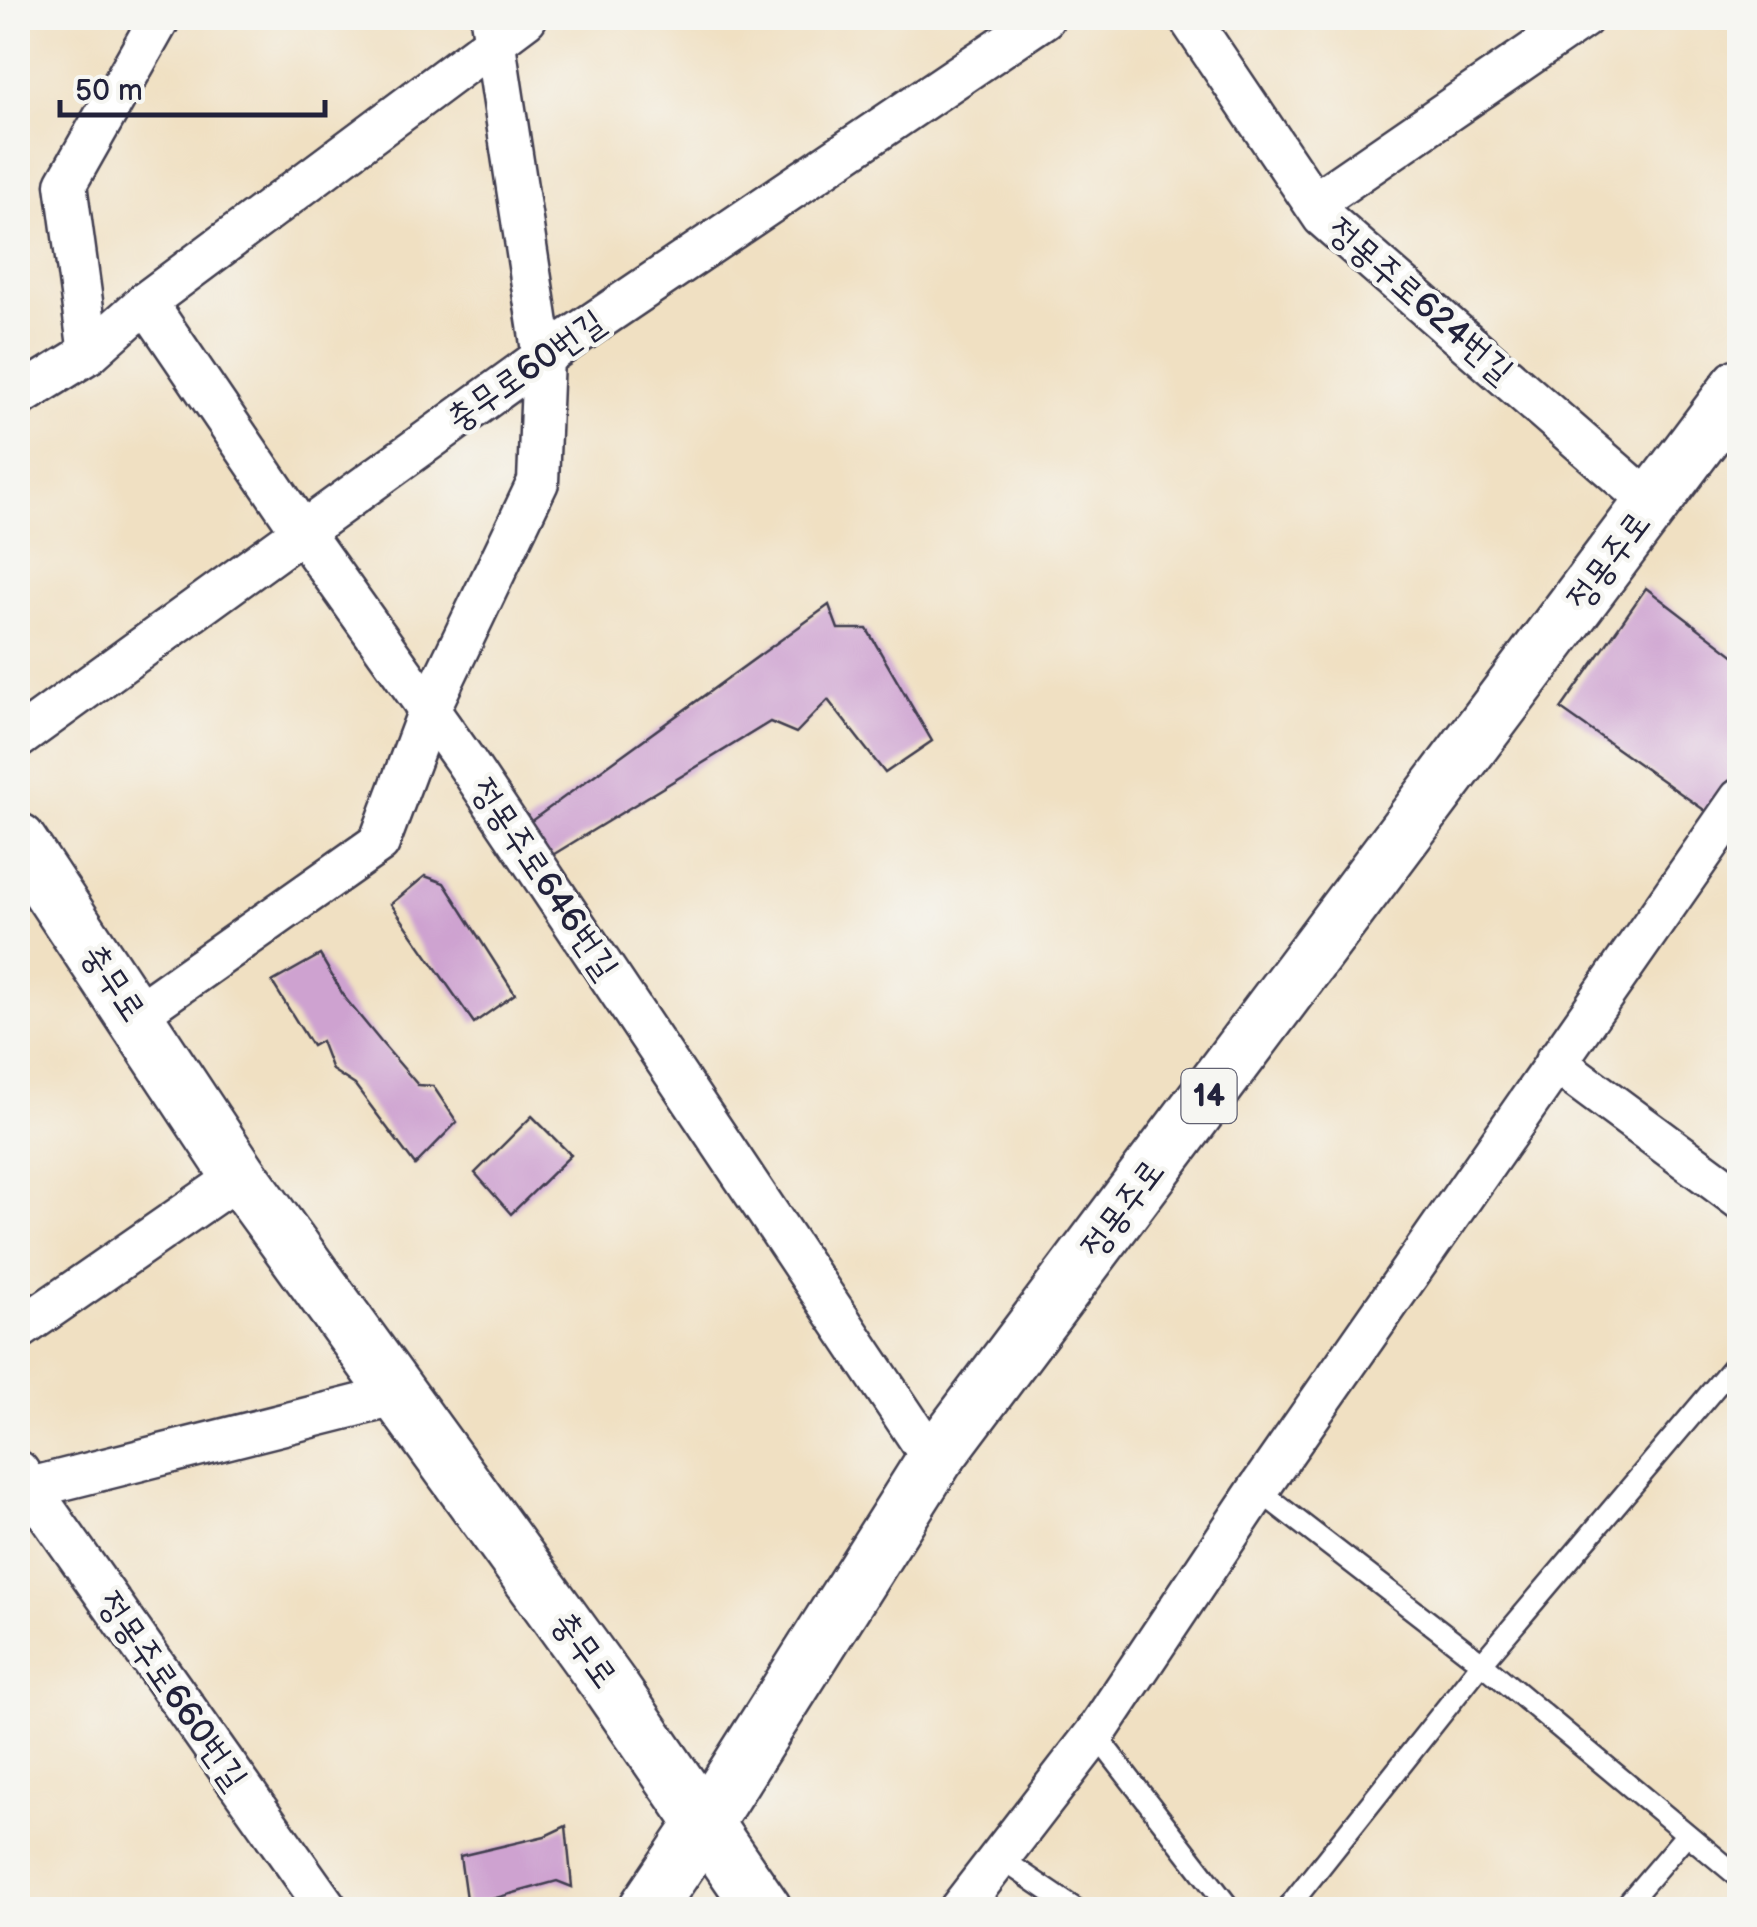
<svg xmlns="http://www.w3.org/2000/svg" width="1757" height="1927" font-family="'Balsamiq Sans','Poor Story',sans-serif">
<style>
.building{fill:#cea2d0}
.lines{fill:none;stroke-linecap:round;stroke-linejoin:round}
.lane-casing{stroke:#413e4f;stroke-width:25}
.street-casing{stroke:#413e4f;stroke-width:45}
.secondary-casing{stroke:#413e4f;stroke-width:60}
.primary-casing{stroke:#413e4f;stroke-width:60}
.lane{stroke:#fff;stroke-width:20}
.street{stroke:#fff;stroke-width:40}
.secondary{stroke:#fff;stroke-width:55}
.primary{stroke:#fff;stroke-width:55}
.labels{text-anchor:middle;dominant-baseline:central;stroke-width:9;stroke-linejoin:round;paint-order:stroke}
.shield{fill:#f6f6f2;stroke:#626272;stroke-width:2.5}
.shield-label{font-size:32px;font-weight:bold;fill:#22223b}
.street-label{font-size:35px;fill:#22223b;stroke:#f6f6f2}
</style>
<rect width="100%" height="100%" fill="#f6f6f2"/>
<filter id="ink" filterUnits="userSpaceOnUse"><feTurbulence type="fractalNoise" baseFrequency=".01" numOctaves="2"/><feDisplacementMap in="SourceGraphic" scale="20" xChannelSelector="R" yChannelSelector="G"/><feConvolveMatrix kernelMatrix="1 2 1 2 8 2 1 2 1" color-interpolation-filters="sRGB"/></filter>
<filter id="wash" filterUnits="userSpaceOnUse"><feTurbulence type="fractalNoise" baseFrequency=".0048" numOctaves="4" result="noise"/><feDisplacementMap in="SourceGraphic" scale="40" xChannelSelector="R" yChannelSelector="G"/><feGaussianBlur stdDeviation="2.25" result="paint"/><feColorMatrix in="noise" values="0 0 0 0 0 0 0 0 0 0 0 0 0 0 0 0 0 1.4 0 .05"/><feComposite in="paint" operator="in"/></filter>
<g filter="url(#wash)">
<rect width="100%" height="100%" fill="#f0e0c2"/>
<g id="blocks">
<g class="building">
<polygon points="1646,588 1740,660 1740,799 1724,824 1561,709"/>
<polygon points="829,605 838,629 867,629 932,741 885,773 828,700 796,733 770,722 546,859 516,832"/>
<polygon points="425,876 444,883 515,994 474,1023 391,904"/>
<polygon points="320,955 345,998 381,1042 418,1085 433,1086 457,1122 415,1165 355,1085 332,1070 321,1041 312,1046 272,982"/>
<polygon points="532,1116 571,1155 511,1214 475,1173"/>
<polygon points="566,1826 572,1887 557,1881 467,1906 460,1856 545,1836"/>
</g>
</g>
</g>
<g filter="url(#ink)">
<use href="#blocks" fill-opacity="0" stroke="#413e4f" stroke-width="2.5"/>
<g class="lines">
<g class="lane-casing">
<g id="lane">
<polyline points="1258,1490 1482,1663 1740,1878"/>
<polyline points="1095,1734 1231,1910"/>
<polyline points="1000,1858 1077,1910"/>
<polyline points="1286,1910 1482,1663 1740,1358"/>
<polyline points="1622,1910 1686,1835"/>
</g>
</g>
<g class="street-casing">
<g id="street">
<polyline points="1189,18 1323,217 1652,504"/>
<polyline points="1314,203 1583,18"/>
<polyline points="146,302 303,533 466,762 934,1461"/>
<polyline points="89,353 66,184 160,18"/>
<polyline points="18,397 89,353 146,302 526,18"/>
<polyline points="18,738 543,357 1044,18"/>
<polyline points="134,1016 379,843 429,710 538,482 543,357 491,18"/>
<polyline points="1555,1062 1740,1199"/>
<polyline points="18,1330 240,1176"/>
<polyline points="18,1471 328,1910"/>
<polyline points="18,1491 399,1395"/>
<polyline points="959,1910 1095,1734 1258,1490 1740,799"/>
</g>
</g>
<g class="secondary-casing">
<polyline id="secondary" points="18,841 240,1176 609,1685 764,1910"/>
</g>
<g class="primary-casing">
<polyline id="primary" points="646,1910 704,1824 935,1459 1740,386"/>
</g>
<use href="#lane" class="lane"/>
<use href="#street" class="street"/>
<use href="#secondary" class="secondary"/>
<use href="#primary" class="primary"/>
</g>
</g>
<g class="labels">
<rect class="shield" x="1181.5" y="1069" width="55" height="54" rx="8"/>
<g class="shield-label">
<text x="1209" y="1096">14</text>
</g>
<g class="street-label">
<text transform="translate(1420 301) rotate(41)">정몽주로624번길</text>
<text transform="translate(526 371) rotate(-35)">충무로60번길</text>
<text transform="translate(1609 561) rotate(-53)">정몽주로</text>
<text transform="translate(544 879) rotate(56)">정몽주로646번길</text>
<text transform="translate(113 983) rotate(56)">충무로</text>
<text transform="translate(1123 1209) rotate(-53)">정몽주로</text>
<text transform="translate(584 1650) rotate(54)">충무로</text>
<text transform="translate(172 1691) rotate(55)">정몽주로660번길</text>
</g>
</g>
<rect width="1757" height="1927" fill="none" stroke="#f6f6f2" stroke-width="60"/>
<path d="M60 100v15h265v-15" fill="none" stroke="#22223b" stroke-width="5"/>
<text x="75" y="100" font-size="30" fill="#22223b" stroke="#f6f6f2" stroke-width="8" paint-order="stroke">50 m</text>
</svg>
